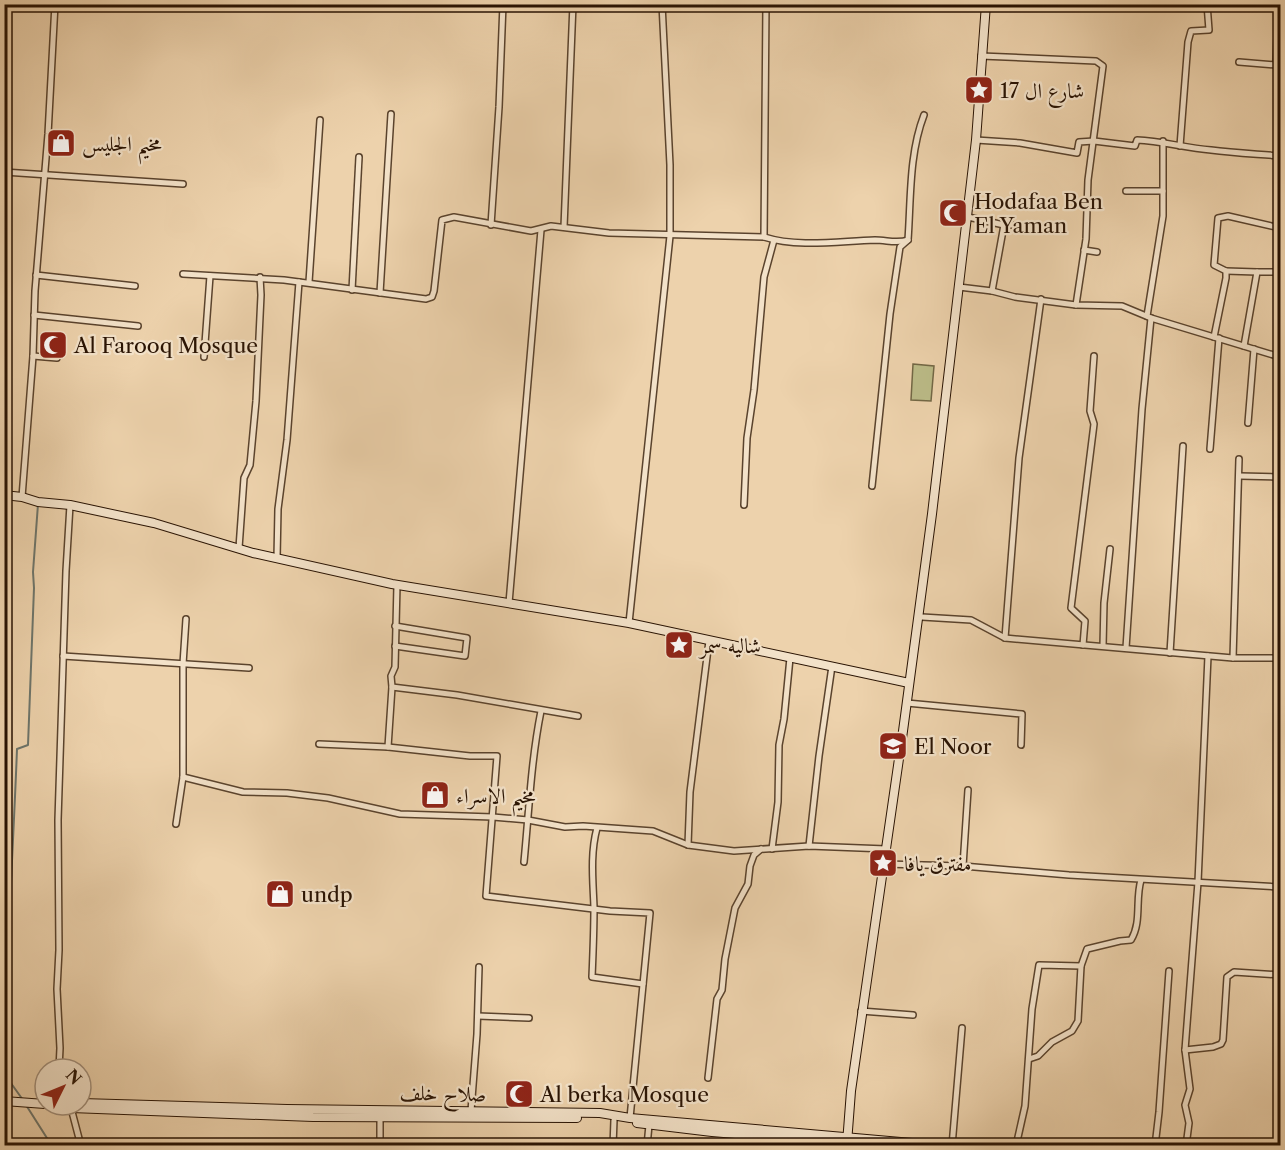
<svg xmlns="http://www.w3.org/2000/svg" width="1285" height="1150" font-family="'Libre Caslon Text',Amiri,serif">
<style>
.green{fill:#bbbb87;stroke:#726745;stroke-width:1.5}
.lines{fill:none;stroke-linecap:round;stroke-linejoin:round}
.stream{stroke:#6d756b;stroke-width:2}
.street-casing{stroke:#5a432d;stroke-width:8}
.secondary-casing{stroke:#291303;stroke-width:10}
.street{stroke:#f3e2c9;stroke-width:5}
.secondary{stroke:#f3e2c9;stroke-width:8}
.labels{text-anchor:middle;dominant-baseline:central;stroke-width:4.5;stroke-linejoin:round;paint-order:stroke}
.poi-label{font-size:21px;fill:#291303;stroke:#f3e2c9;text-anchor:start}
.street-label{font-size:21px;fill:#291303;stroke:#f3e2c9}
</style>
<rect width="100%" height="100%" fill="#edd2ac"/>
<filter id="stains"><feTurbulence type="fractalNoise" baseFrequency=".00333" numOctaves="4"/><feColorMatrix values="0 0 0 0 .2 0 0 0 0 .09 0 0 0 0 .02 0 0 0 .5 -.17"/></filter>
<radialGradient id="worn" r=".72"><stop offset=".6" stop-color="#630" stop-opacity="0"/><stop offset="1" stop-color="#630" stop-opacity=".3"/></radialGradient>
<polygon class="green" points="913,364 934,366 931,401 911,400"/>
<g class="lines">
<g class="stream">
<path d="M 23,1100 L 8,1079 L 7,1072 C 5,964 13,857 17,749 L 28,745 L 34,588 L 33,572 L 38,504"/>
<polyline points="26,1105 52,1146"/>
</g>
<g class="street-casing">
<g id="street">
<polyline points="1278,13 1276,65 1280,67"/>
<polyline points="981,56 1096,61 1103,66 1088,180 1086,239 1076,305"/>
<polyline points="1239,62 1276,65"/>
<path d="M 976,140 L 1020,143 L 1077,153 L 1079,142 L 1094,141 L 1135,146 L 1137,140 C 1162,141 1185,148 1211,150 C 1234,153 1257,154 1280,156"/>
<polyline points="1180,146 1188,42 1191,31 1209,30 1207,4"/>
<polyline points="4,172 183,184"/>
<polyline points="1126,191 1163,191"/>
<polyline points="968,217 1004,225 1017,225"/>
<polyline points="491,225 499,107 503,4"/>
<polyline points="564,227 573,4"/>
<polyline points="764,237 766,4"/>
<polyline points="1084,250 1097,252"/>
<polyline points="1226,271 1257,272"/>
<path d="M 183,274 L 284,280 L 426,299 L 432,297 L 434,291 L 442,220 L 454,217 L 531,231 L 551,226 L 609,233 L 764,237 C 799,248 839,241 875,240 C 887,240 897,244 908,240"/>
<polyline points="36,275 135,286"/>
<polyline points="309,282 320,120"/>
<polyline points="959,287 992,291 1015,297 1076,305 1122,306 1151,318 1280,357"/>
<polyline points="352,290 359,157"/>
<polyline points="992,291 1004,225"/>
<polyline points="380,293 391,114"/>
<polyline points="34,315 138,326"/>
<polyline points="1147,316 1163,216 1163,141"/>
<polyline points="1214,337 1226,278 1226,271 1214,265 1218,218 1228,216 1280,228"/>
<polyline points="1244,346 1257,272 1280,272"/>
<polyline points="33,356 57,358"/>
<polyline points="204,357 210,276"/>
<polyline points="1248,423 1254,349"/>
<polyline points="1210,449 1219,338"/>
<polyline points="1240,476 1280,477"/>
<path d="M 872,486 L 890,314 L 900,247 L 908,240 C 911,198 909,154 924,115"/>
<polyline points="22,497 33,356 35,291 48,134 55,4"/>
<polyline points="744,505 747,438 754,390 764,277 774,240"/>
<polyline points="239,548 244,478 250,465 256,401 261,295 260,277"/>
<polyline points="277,558 278,509 287,440 299,282"/>
<polyline points="509,603 541,230"/>
<polyline points="922,617 971,620 1005,638 1233,658 1280,658"/>
<polyline points="629,623 670,236 670,165 662,4"/>
<polyline points="1005,638 1019,458 1041,299"/>
<polyline points="1083,645 1085,621 1071,608 1094,424 1090,411 1094,356"/>
<polyline points="395,646 465,656 467,638 395,626"/>
<polyline points="1103,646 1104,603 1110,549"/>
<polyline points="1126,648 1142,409 1151,318"/>
<polyline points="1170,653 1183,446"/>
<polyline points="63,656 249,668"/>
<polyline points="1233,658 1239,459"/>
<polyline points="1280,658 1280,477"/>
<polyline points="392,687 457,695 578,716"/>
<polyline points="907,703 1022,714 1021,745"/>
<polyline points="319,744 388,747 470,756 497,756 486,896 610,911 650,913 630,1118"/>
<polyline points="388,747 392,687 391,676 395,667 397,585"/>
<polyline points="183,777 243,792 287,793 328,798 400,814 493,817 528,820 565,827 583,826 653,831 688,845 734,851 809,846 886,849"/>
<polyline points="176,824 183,777 183,664 186,619"/>
<path d="M 597,828 C 590,854 593,881 594,907 C 594,930 593,954 592,977 L 643,984"/>
<polyline points="688,845 690,792 709,641"/>
<polyline points="809,846 819,756 832,666"/>
<polyline points="772,849 778,802 779,745 784,719 790,658"/>
<path d="M 524,862 C 529,811 531,761 541,711"/>
<polyline points="884,864 963,866 1069,875 1280,887"/>
<polyline points="963,866 968,790"/>
<polyline points="861,1011 913,1015"/>
<polyline points="478,1016 529,1018"/>
<polyline points="1185,1050 1213,1047 1221,1044 1223,1040 1227,977 1234,972 1280,975"/>
<path d="M 1029,1059 L 1038,1056 L 1052,1042 L 1072,1031 L 1078,1021 L 1081,966 L 1087,949 L 1120,941 L 1131,940 C 1142,922 1135,900 1141,880"/>
<polyline points="59,1069 60,1048 57,989 59,950 58,820 66,571 70,505"/>
<polyline points="708,1078 717,999 722,990 725,959 735,908 748,884 750,866 754,855 761,849"/>
<polyline points="71,1108 81,1146"/>
<polyline points="471,1111 477,1034 479,967"/>
<polyline points="380,1146 380,1117"/>
<polyline points="613,1146 614,1120"/>
<polyline points="647,1146 649,1125"/>
<polyline points="952,1146 962,1028"/>
<polyline points="1016,1146 1025,1106 1032,1009 1039,965 1081,966"/>
<polyline points="1155,1146 1159,1112 1169,971"/>
<polyline points="1186,1146 1189,1123 1185,1105 1190,1089 1185,1050 1198,882 1208,656"/>
</g>
</g>
<g class="secondary-casing">
<g id="secondary">
<polyline points="4,495 22,497 38,502 70,505 154,523 253,553 392,584 629,623 909,683"/>
<polyline points="4,1101 45,1104"/>
<polyline points="81,1103 287,1109 600,1113 630,1118 946,1146"/>
<polyline points="63,1105 71,1108 313,1117 577,1118"/>
<polyline points="637,1123 712,1132 877,1146"/>
<polyline points="847,1143 851,1091 903,731 932,514 976,140 986,4"/>
</g>
</g>
<use href="#street" class="street"/>
<use href="#secondary" class="secondary"/>
</g>
<defs>
<g id="sight-square" transform="scale(1.5)"><rect x="-9" y="-9" width="18" height="18" rx="4" fill="#8f2418" stroke="#f3e2c9"/><path d="M0-6L1.8-2.2L6-1.7L2.9 1.2L3.7 5.4L0 3.3L-3.7 5.4L-2.9 1.2L-6-1.7L-1.8-2.2Z" fill="#fff"/></g>
<g id="shop-square" transform="scale(1.5)"><rect x="-9" y="-9" width="18" height="18" rx="4" fill="#8f2418" stroke="#f3e2c9"/><path d="M-5-2.5h2.3a2.7 3.5 0 0 1 5.4 0H5L5.5 6h-11ZM-1.5-2.5h3a1.5 2.3 0 0 0-3 0Z" fill="#fff"/></g>
<g id="mosque-square" transform="scale(1.5)"><rect x="-9" y="-9" width="18" height="18" rx="4" fill="#8f2418" stroke="#f3e2c9"/><path d="M3.5-4.9A6 6 0 1 0 3.5 4.9A5 5 0 1 1 3.5-4.9Z" fill="#fff"/></g>
<g id="school-square" transform="scale(1.5)"><rect x="-9" y="-9" width="18" height="18" rx="4" fill="#8f2418" stroke="#f3e2c9"/><path d="M0-5L7-2L0 1L-7-2ZM-4 1L0 2.5L4 1V4Q0 6-4 4Z" fill="#fff"/></g>
</defs>
<g fill-rule="evenodd">
<use href="#sight-square" x="979" y="90"/>
<use href="#shop-square" x="61" y="143"/>
<use href="#mosque-square" x="953" y="213"/>
<use href="#mosque-square" x="53" y="345"/>
<use href="#sight-square" x="679" y="645"/>
<use href="#school-square" x="893" y="746"/>
<use href="#shop-square" x="435" y="795"/>
<use href="#sight-square" x="883" y="863"/>
<use href="#shop-square" x="280" y="894"/>
<use href="#mosque-square" x="519" y="1094"/>
</g>
<g class="labels">
<g class="poi-label">
<text x="1000" y="90">شارع ال 17</text>
<text x="82" y="143">مخيم الجليس</text>
<text x="974" y="201">Hodafaa Ben<tspan x="974" dy="24">El Yaman</tspan></text>
<text x="74" y="345">Al Farooq Mosque</text>
<text x="700" y="645">شاليه سمر</text>
<text x="914" y="746">El Noor</text>
<text x="456" y="795">مخيم الاسراء</text>
<text x="904" y="863">مفترق يافا</text>
<text x="301" y="894">undp</text>
<text x="540" y="1094">Al berka Mosque</text>
</g>
<g class="street-label">
<text transform="translate(443 1093) rotate(1)">صلاح خلف</text>
</g>
</g>
<rect width="1285" height="1150" fill="none" stroke="#edd2ac" stroke-width="24"/>
<rect x="6" y="6" width="1273" height="1138" fill="none" stroke="#291303" stroke-width="3"/>
<rect x="12" y="12" width="1261" height="1126" fill="none" stroke="#291303" stroke-width="1.5"/>
<g transform="translate(63 1087) rotate(47)"><circle r="28" fill="#f3e2c9" stroke="#a28f7a" stroke-width="1.5"/>
<path d="M0-4.5L10 22L0 15L-10 22Z" fill="#8f2418"/>
<text y="-9" font-size="16" font-weight="bold" text-anchor="middle" fill="#291303">N</text>
</g>
<rect width="100%" height="100%" filter="url(#stains)"/>
<rect width="100%" height="100%" fill="url(#worn)"/>
</svg>
